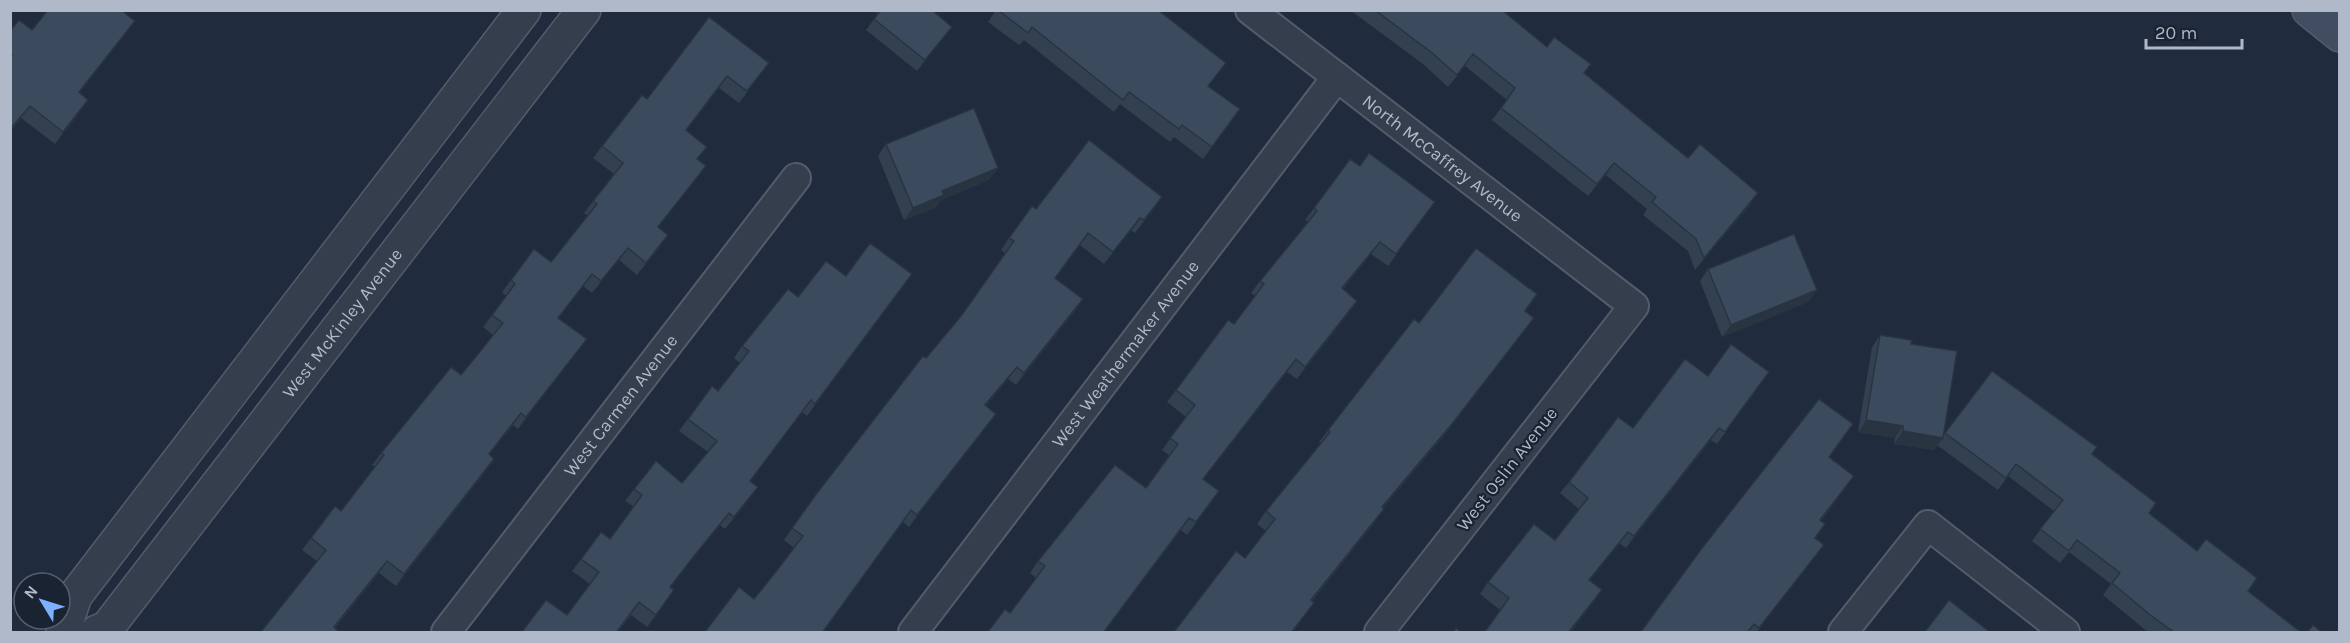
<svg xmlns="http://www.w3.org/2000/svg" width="2350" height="643" font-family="Karla,sans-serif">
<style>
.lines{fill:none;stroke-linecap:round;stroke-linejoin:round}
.minor-casing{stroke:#525c6b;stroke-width:32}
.tertiary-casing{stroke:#525c6b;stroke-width:36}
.secondary-casing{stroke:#525c6b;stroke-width:36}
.minor{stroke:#343e4d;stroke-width:28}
.tertiary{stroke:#343e4d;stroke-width:33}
.secondary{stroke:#414d60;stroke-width:33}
.wall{fill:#334050}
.shaded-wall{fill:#293441}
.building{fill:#3b4a5d;stroke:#293441;stroke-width:1.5}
.labels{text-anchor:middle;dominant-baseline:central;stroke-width:4.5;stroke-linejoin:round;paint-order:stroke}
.street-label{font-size:18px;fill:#afb9c9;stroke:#192331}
</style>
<rect width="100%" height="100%" fill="#202c3d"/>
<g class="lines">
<g class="minor-casing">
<g id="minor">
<path id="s1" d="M 1250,10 L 1634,306 L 1379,632"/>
<path id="s2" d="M 446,632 L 796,178"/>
<path id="s3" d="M 913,632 L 1337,77"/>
<polyline points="1843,632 1928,525 2065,632"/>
</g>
</g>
<g class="tertiary-casing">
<g id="tertiary">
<polyline points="63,632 75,596 524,10"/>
<path id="s4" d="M 97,632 L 107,628 L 584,10"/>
</g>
</g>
<g class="secondary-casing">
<polyline id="secondary" points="2309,10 2340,35"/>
</g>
<use href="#minor" class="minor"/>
<use href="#tertiary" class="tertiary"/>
<use href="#secondary" class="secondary"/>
</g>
<g class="wall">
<polygon points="872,10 932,10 952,27 917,71 866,30 878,14"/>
<polygon points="996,10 1158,10 1209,87 1240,109 1203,159 1174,137 1170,142 1120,104 1114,112 1024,40 1019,45 988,22"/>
<polygon points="1350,10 1502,10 1547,47 1585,73 1688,158 1758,193 1750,205 1695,270 1688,251 1643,215 1647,209 1606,175 1588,196 1492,120 1507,100 1465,66 1448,87 1423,64"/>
<polygon points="709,17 760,75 739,103 719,88 686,131 697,160 706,166 658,227 660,247 637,275 619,260 592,293 583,286 559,318 587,339 518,429 513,425 489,455 494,459 486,471 396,586 379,573 335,628 260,633 317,561 302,550 311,538 341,511 375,467 372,465 381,453 461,375 493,335 483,327 506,296 502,292 511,280 551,262 588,216 584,213 614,174 593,158 602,146 647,99"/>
<polygon points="135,21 79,93 80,112 55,144 21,118 10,131 10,31 32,30"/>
<polygon points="886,144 998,168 989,180 941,200 935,208 904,220 878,156"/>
<polygon points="1360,166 1435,202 1388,266 1371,254 1343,289 1349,313 1297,379 1287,372 1204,479 1219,491 1187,535 1181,530 1103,633 987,633 1010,613 1036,578 1030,573 1038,561 1146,488 1169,455 1162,450 1186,417 1167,402 1176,390 1234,324 1255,296 1251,293 1260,281 1308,222 1305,220 1314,208"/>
<polygon points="1036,209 1154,209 1135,233 1131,230 1104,264 1080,245 1055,279 1083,299 1075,311 1016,385 1008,379 986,406 987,426 909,527 903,522 822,633 754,599 794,548 784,540 817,493 961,316 1006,254 1001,250 1009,238"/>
<polygon points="1708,269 1817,290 1808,302 1722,337 1700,281"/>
<polygon points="912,274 807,416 802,412 750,482 749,500 725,529 720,525 685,568 671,587 666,602 647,627 631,615 617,633 521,633 567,615 590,584 572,571 581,559 610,539 634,507 625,501 634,489 682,483 708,452 679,431 712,386 718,391 740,363 734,358 742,346 798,297 846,276"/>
<polygon points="1525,311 1525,330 1443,437 1383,508 1375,522 1312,601 1314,603 1292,633 1173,633 1245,558 1266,531 1257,524 1266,511 1321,443 1319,442 1328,430 1419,323"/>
<polygon points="1880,335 1911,344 1943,435 1992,371 2092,454 2156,503 2149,514 2302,633 2149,633 2103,595 2111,584 2069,552 2060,563 2032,541 2054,511 2008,476 1998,490 1937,445 1934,450 1894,444 1895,438 1858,432 1872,347"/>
<polygon points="1769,372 1717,444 1711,440 1626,548 1619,543 1590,580 1602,590 1570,633 1484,633 1500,610 1480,594 1488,582 1555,540 1579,509 1560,493 1569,482 1633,428"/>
<polygon points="1829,457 1846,487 1821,521 1816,538 1824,545 1756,633 1640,633"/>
</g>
<g class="shaded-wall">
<polygon points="135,21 126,34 70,105 79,92"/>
<polygon points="952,27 944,38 917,71 925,60"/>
<polygon points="88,100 80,112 55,144 63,132"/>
<polygon points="1614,163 1606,175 1588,196 1597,184"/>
<polygon points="706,166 697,178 649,239 658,227"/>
<polygon points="998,168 989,180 941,200 935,208 904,220 913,208 942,191"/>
<polygon points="1758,193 1750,205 1695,270 1704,258"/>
<polygon points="1162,197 1154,209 1135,233 1144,220"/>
<polygon points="1140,218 1131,230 1104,264 1113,252"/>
<polygon points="668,235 660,247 637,275 646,263"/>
<polygon points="1380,242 1371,254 1333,300 1342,288"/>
<polygon points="628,248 619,260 592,293 601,281"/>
<polygon points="1817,290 1808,302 1722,337 1731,325"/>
<polygon points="1083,299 1075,311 1016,385 1024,373"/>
<polygon points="1357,301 1349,313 1297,379 1305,367"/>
<polygon points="1534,318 1443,437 1373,520 1382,507"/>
<polygon points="587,339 578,351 518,429 526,417"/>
<polygon points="1296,359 1287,372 1195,491 1203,479"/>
<polygon points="1017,367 1008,379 977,418 985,405"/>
<polygon points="521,413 513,425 480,467 489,454"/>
<polygon points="996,414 987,426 909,527 917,515"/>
<polygon points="1866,420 1903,426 1895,438 1858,432"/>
<polygon points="1719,428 1711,440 1626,548 1634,536"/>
<polygon points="1903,431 1943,438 1934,450 1894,444"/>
<polygon points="494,459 486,471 396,586 404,574"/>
<polygon points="758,487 749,500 725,529 734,517"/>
<polygon points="1384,509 1375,522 1302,612 1311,600"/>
<polygon points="729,513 720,525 685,568 694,556"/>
<polygon points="1824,545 1816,556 1756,633 1759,628"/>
<polygon points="387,561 379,573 330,633"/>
<polygon points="1602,590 1594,602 1570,633 1568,633"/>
</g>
<g class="building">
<polygon points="48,10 121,10 135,21 79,92 88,100 63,132 30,106 10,129 10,58 12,56 10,56 10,31 19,20 32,30"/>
<polygon points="881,10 932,10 952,27 925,60 874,19"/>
<polygon points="998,10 1158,10 1226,63 1208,86 1240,109 1212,147 1182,125 1179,129 1129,92 1123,100 1032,27 1028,33"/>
<polygon points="1375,10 1502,10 1547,47 1554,37 1591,64 1584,73 1688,158 1700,144 1758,193 1704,258 1696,239 1652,202 1656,197 1614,163 1597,184 1501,108 1515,88 1473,54 1457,75 1431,52"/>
<polygon points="709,17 769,63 747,91 727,76 686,130 707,147 697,159 706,166 658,227 668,235 646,263 628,248 601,281 592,274 558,318 587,339 526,417 521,413 489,454 494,459 404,574 387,561 334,627 340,633 260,633 326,550 311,538 335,506 341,511 384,455 381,453 451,367 461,375 503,323 492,315 515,284 511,280 534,249 551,262 597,204 593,201 623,163 602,146 642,95 647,99"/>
<polygon points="974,108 998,168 942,191 944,195 913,208 886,144"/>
<polygon points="1089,140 1162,197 1144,220 1140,218 1113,252 1088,233 1055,278 1083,299 1024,373 1017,367 985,405 996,414 917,515 911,510 822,633 704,633 739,587 754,599 778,569 803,536 792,528 817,493 923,356 926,358 961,316 1014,241 1009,238 1032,206 1036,209"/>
<polygon points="1369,153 1435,202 1396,254 1380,242 1342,288 1357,301 1305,367 1296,359 1203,479 1219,491 1196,522 1189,518 1103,633 987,633 1005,609 1010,613 1045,566 1038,561 1115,465 1146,488 1178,444 1170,438 1195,405 1176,390 1228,320 1234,324 1264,284 1260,281 1317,211 1314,208 1350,159 1360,166"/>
<polygon points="1794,234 1817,290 1731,325 1708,269"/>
<polygon points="870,243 912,274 815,404 811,400 750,481 758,487 734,517 729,513 694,556 670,587 674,590 656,615 639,602 616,633 521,633 546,600 567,615 599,572 581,559 601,532 610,539 642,495 634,489 656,461 682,483 717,441 688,419 712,386 718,391 749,351 742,346 788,289 798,297 826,261 846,276"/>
<polygon points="1476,248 1537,294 1525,311 1534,318 1452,424 1382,507 1384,509 1311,600 1314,603 1291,633 1173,633 1236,551 1245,558 1275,519 1266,511 1330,432 1328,430 1414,319 1419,323"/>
<polygon points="1880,335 1912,340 1911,344 1957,351 1943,438 1903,431 1903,426 1866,420"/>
<polygon points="1731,344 1769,372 1725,432 1719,428 1634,536 1628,532 1589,580 1602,590 1568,633 1484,633 1509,598 1488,582 1534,524 1555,540 1588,498 1569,482 1618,417 1633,428 1685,359 1708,376"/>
<polygon points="1992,371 2097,447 2092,454 2156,503 2149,513 2197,551 2206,539 2257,578 2248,591 2302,633 2175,633 2149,614 2112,583 2120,573 2077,540 2069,551 2040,529 2063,500 2016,464 2006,478 1945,433"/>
<polygon points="1819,399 1853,424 1829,457 1854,476 1820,520 1825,524 1815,538 1824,545 1759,628 1754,624 1747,633 1640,633 1702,548"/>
<polygon points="1949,600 1991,633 1924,633"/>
<polygon points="2313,625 2323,633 2307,633"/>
<polygon points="1456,628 1462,633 1453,633"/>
</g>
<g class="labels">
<g class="street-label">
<text stroke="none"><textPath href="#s1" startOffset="243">North McCaffrey Avenue</textPath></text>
<text stroke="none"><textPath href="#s4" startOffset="396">West McKinley Avenue</textPath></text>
<text stroke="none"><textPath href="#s3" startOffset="350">West Weathermaker Avenue</textPath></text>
<text stroke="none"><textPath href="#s2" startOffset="286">West Carmen Avenue</textPath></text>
<text transform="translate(1507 469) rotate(-52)">West Oslin Avenue</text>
</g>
</g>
<rect width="2350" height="643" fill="none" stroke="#afb9c9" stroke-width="24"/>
<g transform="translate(42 601) rotate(308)"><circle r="28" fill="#192331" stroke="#555f6e" stroke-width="1.5"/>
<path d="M0-4.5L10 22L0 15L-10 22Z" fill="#7db0ff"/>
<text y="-9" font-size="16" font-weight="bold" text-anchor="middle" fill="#afb9c9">N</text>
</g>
<path d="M2146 39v9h96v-9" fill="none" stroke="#afb9c9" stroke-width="3"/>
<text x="2155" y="39" font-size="18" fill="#afb9c9" stroke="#192331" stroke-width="4.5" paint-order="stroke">20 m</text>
</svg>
